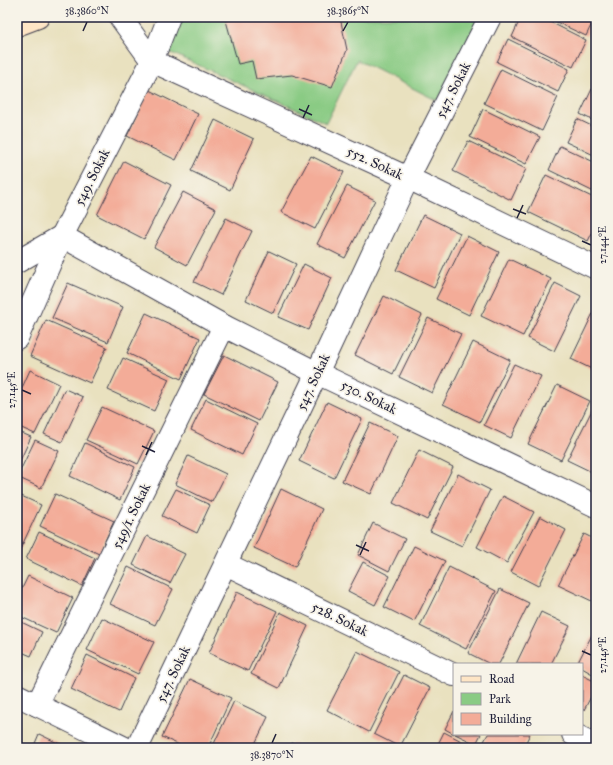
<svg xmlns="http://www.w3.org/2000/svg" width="613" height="765" font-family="'IM FELL Great Primer',serif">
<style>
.green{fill:#8acb84;stroke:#567660}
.building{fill:#f3ac98}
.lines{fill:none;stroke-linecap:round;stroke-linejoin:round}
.minor-casing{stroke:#403f4f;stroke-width:24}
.secondary-casing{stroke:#403f4f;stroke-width:24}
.minor{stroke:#fff;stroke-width:22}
.secondary{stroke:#fee5c5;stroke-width:22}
.ticks{fill:none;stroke:#22223b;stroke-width:1.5}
.labels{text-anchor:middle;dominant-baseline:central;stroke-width:3.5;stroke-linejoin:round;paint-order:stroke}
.street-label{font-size:14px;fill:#22223b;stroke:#f7f3e8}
.neatline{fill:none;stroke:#22223b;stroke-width:1.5}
.ticks-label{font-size:10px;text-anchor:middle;fill:#22223b}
</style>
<rect width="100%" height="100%" fill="#f7f3e8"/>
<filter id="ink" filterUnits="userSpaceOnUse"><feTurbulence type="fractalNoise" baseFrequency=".025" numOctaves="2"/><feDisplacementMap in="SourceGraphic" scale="8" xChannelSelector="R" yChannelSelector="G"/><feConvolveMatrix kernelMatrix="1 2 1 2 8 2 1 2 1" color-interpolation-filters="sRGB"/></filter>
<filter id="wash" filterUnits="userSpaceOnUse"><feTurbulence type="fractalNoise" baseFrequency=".012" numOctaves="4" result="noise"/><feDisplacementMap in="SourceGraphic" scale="16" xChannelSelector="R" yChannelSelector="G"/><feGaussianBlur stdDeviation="0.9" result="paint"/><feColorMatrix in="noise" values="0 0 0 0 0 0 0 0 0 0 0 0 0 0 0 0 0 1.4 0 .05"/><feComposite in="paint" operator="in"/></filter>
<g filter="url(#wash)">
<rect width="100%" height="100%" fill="#e9e1bf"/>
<polygon class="green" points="183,17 479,17 438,101 357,60 326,123 167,51"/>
<g id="blocks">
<g class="building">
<polygon points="225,17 340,17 347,50 332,87 292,75 256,79 252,61 238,64"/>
<polygon points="521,17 540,17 586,40 573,67 512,37"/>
<polygon points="546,17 595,17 586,36"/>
<polygon points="508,39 569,69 558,92 497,62"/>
<polygon points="501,69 558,97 542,131 484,103"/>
<polygon points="592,89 596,91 596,122 580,114"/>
<polygon points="149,90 198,114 176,160 127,136"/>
<polygon points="483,109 540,137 526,164 470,137"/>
<polygon points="577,119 596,128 596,156 566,142"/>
<polygon points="215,120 254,139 230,190 191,171"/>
<polygon points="468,141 526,169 511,200 453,171"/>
<polygon points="560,146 596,163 596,193 549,170"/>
<polygon points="311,156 344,172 315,229 281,212"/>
<polygon points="124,161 171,185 144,239 97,215"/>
<polygon points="546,175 596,199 596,225 588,241 528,212"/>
<polygon points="347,186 375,200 345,258 317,244"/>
<polygon points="183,192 216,209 187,265 154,247"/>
<polygon points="423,215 460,233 434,288 396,270"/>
<polygon points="226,218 252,231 221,295 194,282"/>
<polygon points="467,236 499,252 469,315 436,299"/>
<polygon points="269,251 296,264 273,313 246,300"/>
<polygon points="509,259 551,279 523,336 481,316"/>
<polygon points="304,264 332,278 308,330 278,317"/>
<polygon points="68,283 123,307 108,342 52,318"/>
<polygon points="555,283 581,296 554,351 528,338"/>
<polygon points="384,296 422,315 393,374 355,355"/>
<polygon points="596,307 596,371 571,359"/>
<polygon points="146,313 200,338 181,379 127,353"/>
<polygon points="428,318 461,334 432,393 399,377"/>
<polygon points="46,320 107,347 90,383 30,356"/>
<polygon points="473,342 510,360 480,422 443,404"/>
<polygon points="224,355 278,382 259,421 204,394"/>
<polygon points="123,358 169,379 154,411 108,390"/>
<polygon points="514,364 541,376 511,438 484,425"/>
<polygon points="30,370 59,384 35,434 17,426 17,399"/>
<polygon points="557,385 590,401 561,460 528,444"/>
<polygon points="65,389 83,397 62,442 44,434"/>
<polygon points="206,399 257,424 242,455 191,430"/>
<polygon points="327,402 362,419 334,478 299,461"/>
<polygon points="595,404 596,405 596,474 567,460"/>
<polygon points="102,407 154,431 138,464 86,440"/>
<polygon points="370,423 398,436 371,494 342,481"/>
<polygon points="17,431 31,437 17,467"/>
<polygon points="35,440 59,451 41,488 17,477"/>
<polygon points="85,443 135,467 120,500 70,476"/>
<polygon points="419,450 453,467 427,520 393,503"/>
<polygon points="188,456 226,474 212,502 175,484"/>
<polygon points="458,474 490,490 462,546 430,531"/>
<polygon points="176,489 210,505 197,533 162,516"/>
<polygon points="281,489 322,509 295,567 254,548"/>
<polygon points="17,494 41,505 17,556"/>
<polygon points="55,494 114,521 99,554 40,526"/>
<polygon points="503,496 534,512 507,563 477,547"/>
<polygon points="540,516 566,530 538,586 511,572"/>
<polygon points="373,523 405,539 389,571 358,555"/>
<polygon points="39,532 95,558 82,586 26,559"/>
<polygon points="584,534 596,540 596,603 558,585"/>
<polygon points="147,536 185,554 170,583 133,565"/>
<polygon points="414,546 445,561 414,622 384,607"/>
<polygon points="363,562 390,576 375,605 348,591"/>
<polygon points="128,567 173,589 155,625 110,604"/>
<polygon points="449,567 496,591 466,649 420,626"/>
<polygon points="28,576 73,598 56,633 17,615 17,599"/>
<polygon points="500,589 529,603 499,664 490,664 468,653"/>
<polygon points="237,592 277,611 248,671 209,653"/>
<polygon points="280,612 308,626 279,688 251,674"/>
<polygon points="541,612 570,626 551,664 516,664"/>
<polygon points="102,618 154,642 138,674 87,650"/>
<polygon points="17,620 42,632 31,656 17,650"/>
<polygon points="592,635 596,637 596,676 582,668 582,664 577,664"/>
<polygon points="357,651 399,672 369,732 327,710"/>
<polygon points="87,655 134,678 119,712 71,689"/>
<polygon points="404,675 430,688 400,747 374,734"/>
<polygon points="582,675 596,682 596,687 584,710 582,709"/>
<polygon points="190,679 231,698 208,748 186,748 162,737"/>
<polygon points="234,701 268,717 253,748 212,748"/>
<polygon points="454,711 454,734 445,729"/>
<polygon points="444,732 475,748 436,748"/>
<polygon points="39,734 68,748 33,748"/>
<polygon points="455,734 481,734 476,744"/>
<polygon points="488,734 530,734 523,748 482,748 481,747"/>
<polygon points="292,743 302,748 289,748"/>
<polygon points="315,744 321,748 313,748"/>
</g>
</g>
</g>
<g filter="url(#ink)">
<use href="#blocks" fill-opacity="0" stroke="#403f4f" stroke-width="1"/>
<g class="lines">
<g class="minor-casing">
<g id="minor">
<polyline points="120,17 152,61 408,178 596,268"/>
<polyline points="17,262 62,236 224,326 317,373 596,506"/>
<polyline points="17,338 62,236 152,61 169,17"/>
<polyline points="226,564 454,675"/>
<polyline points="17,695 125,748"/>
<polyline points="37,705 224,326"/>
<polyline points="573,734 596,745"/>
<polyline points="137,748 317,373 408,178 490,17"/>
</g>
</g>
<g class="secondary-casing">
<polyline id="secondary" points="17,25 38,17"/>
</g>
<use href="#minor" class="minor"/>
<use href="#secondary" class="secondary"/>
</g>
</g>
<path class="ticks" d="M 83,31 L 87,22M 343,31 L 348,22M 299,109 L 312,115M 303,118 L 309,105M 513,209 L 526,214M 517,218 L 523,205M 582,241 L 591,245M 22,390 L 31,394M 142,446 L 155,452M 146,455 L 152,442M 356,545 L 369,551M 360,555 L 366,542M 582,651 L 591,655M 272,743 L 276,734"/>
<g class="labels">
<g class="street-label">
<text transform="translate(453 90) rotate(-63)">547. Sokak</text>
<text transform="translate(375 163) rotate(25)">552. Sokak</text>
<text transform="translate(92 177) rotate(-63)">549. Sokak</text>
<text transform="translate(313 382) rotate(-65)">547. Sokak</text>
<text transform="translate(369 397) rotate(26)">530. Sokak</text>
<text transform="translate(131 516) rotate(-64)">549/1. Sokak</text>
<text transform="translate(340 619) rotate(26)">528. Sokak</text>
<text transform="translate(173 674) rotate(-64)">547. Sokak</text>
</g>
</g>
<rect width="613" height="765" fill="none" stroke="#f7f3e8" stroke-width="44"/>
<rect x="453" y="663" width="130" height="72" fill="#f7f3e8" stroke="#a29fa3"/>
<rect x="461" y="676" width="20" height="6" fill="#fee5c5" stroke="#a29fa3"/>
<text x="489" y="683" font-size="12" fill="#22223b">Road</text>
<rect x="461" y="693" width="20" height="12" fill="#8acb84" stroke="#a29fa3"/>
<text x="489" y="703" font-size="12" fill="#22223b">Park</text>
<rect x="461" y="713" width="20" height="12" fill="#f3ac98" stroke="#a29fa3"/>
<text x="489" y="723" font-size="12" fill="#22223b">Building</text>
<rect x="22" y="22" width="569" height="721" class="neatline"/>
<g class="ticks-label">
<text x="87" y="14">38.3860°N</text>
<text x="348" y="14">38.3865°N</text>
<text transform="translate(602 245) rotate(-90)" y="4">27.144°E</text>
<text transform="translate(11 390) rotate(-90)" y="4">27.145°E</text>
<text transform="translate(602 655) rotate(-90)" y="4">27.145°E</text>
<text x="272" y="758">38.3870°N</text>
</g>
</svg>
